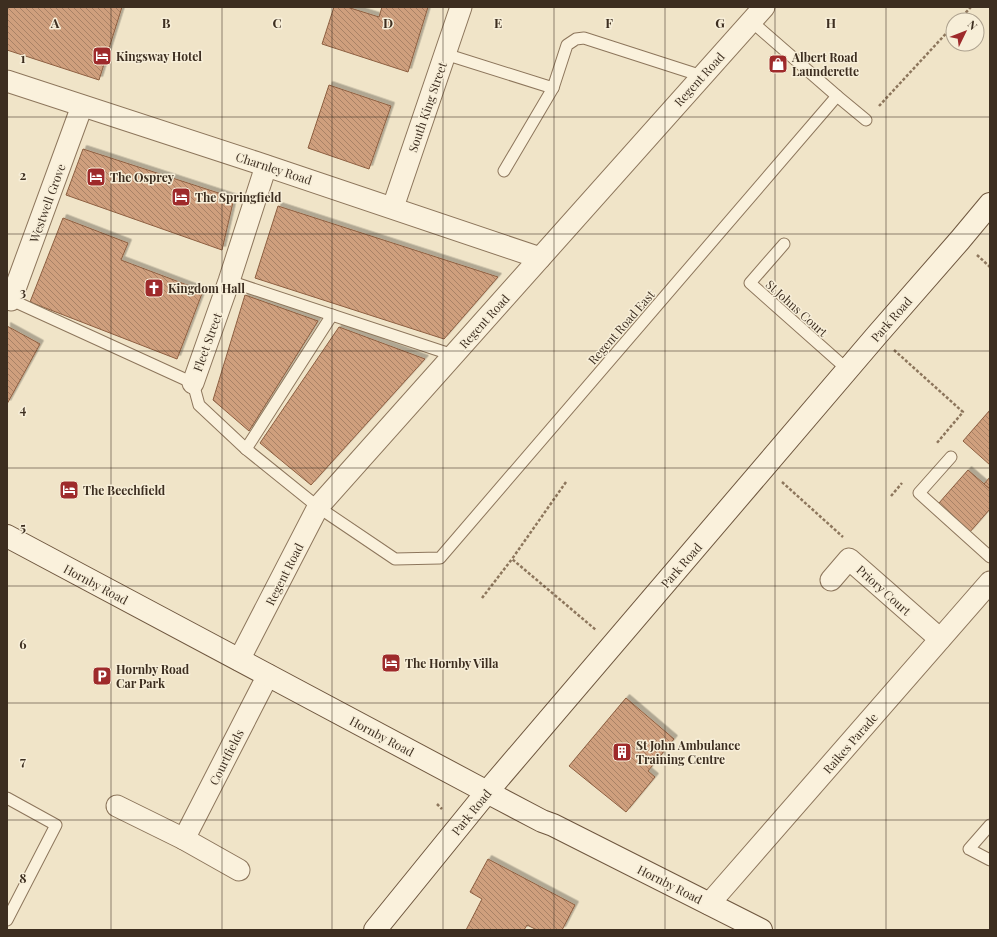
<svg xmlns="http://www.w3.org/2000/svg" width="997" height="937" font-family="'Playfair Display',serif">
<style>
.building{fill:url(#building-back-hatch);stroke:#8d5f41;filter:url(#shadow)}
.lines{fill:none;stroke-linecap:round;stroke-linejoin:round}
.service-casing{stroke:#8d765c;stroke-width:13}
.minor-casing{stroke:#8d765c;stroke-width:23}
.secondary-casing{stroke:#6f573f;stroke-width:24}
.path{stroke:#8d765c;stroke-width:2.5;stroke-dasharray:3 2;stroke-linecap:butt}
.service{stroke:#faf1dc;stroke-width:11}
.minor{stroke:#faf1dc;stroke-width:21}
.secondary{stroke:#faf1dc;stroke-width:22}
.grid{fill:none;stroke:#3d2e20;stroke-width:1;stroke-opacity:0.55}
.labels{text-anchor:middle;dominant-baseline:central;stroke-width:3;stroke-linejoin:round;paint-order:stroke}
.poi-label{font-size:12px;font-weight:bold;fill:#3d2e20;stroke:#f7eed8;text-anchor:start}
.street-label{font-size:12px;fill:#3d2e20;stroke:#f7eed8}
.grid-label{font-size:13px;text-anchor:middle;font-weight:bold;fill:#3d2e20;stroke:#f7eed8;stroke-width:3;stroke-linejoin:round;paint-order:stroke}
</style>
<defs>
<pattern id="building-back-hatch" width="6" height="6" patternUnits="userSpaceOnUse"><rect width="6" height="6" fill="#cf9f7d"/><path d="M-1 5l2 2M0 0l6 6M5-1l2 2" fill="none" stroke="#a98266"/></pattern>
<filter id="shadow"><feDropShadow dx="3.5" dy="-3.5" stdDeviation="0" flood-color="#0004"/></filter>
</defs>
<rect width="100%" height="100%" fill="#f0e4c8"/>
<g class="building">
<polygon points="7,7 122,7 99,80 7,50"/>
<polygon points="334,7 347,7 379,17 382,7 428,7 408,72 322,44"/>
<polygon points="329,85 391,106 369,169 308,148"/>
<polygon points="83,149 234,198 222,250 66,195"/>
<polygon points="278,206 498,277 444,339 255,278"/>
<polygon points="63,218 128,243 121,260 203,291 177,359 30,302"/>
<polygon points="245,295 318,321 249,431 213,400"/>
<polygon points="7,326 40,344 7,404"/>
<polygon points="339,327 425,359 311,485 260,443"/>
<polygon points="990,410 990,465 963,441"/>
<polygon points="968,470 990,489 990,509 969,533 939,508 939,503"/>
<polygon points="990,477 990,489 984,484"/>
<polygon points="626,698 674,739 648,771 655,777 626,812 569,766"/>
<polygon points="488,859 575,905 562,930 537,930 527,925 524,930 466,930 482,899 470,892"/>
</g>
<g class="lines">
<g class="service-casing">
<g id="service">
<polyline points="445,54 553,88 567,45 576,39 584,38 702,76"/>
<polyline points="837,96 866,120"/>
<polyline points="504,171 553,88"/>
<polyline points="784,244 750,283 848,370"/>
<polyline points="229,281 453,355"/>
<polyline points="7,298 193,383 199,405 246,449 318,507 395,559 440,558 837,96 751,21"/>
<polyline points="246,449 332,315"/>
<polyline points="951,457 919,493 990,557"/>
<polyline points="7,798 56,825 7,920"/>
<polyline points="990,825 969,849 990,860"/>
</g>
</g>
<g class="minor-casing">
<g id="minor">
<polyline points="7,81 255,162 540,258"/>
<polyline points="393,207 461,7"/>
<polyline points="11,300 82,106"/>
<polyline points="193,383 229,281 266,166"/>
<polyline points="831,580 849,559 940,639"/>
<polyline points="239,660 318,507 764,7"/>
<polyline points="117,806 184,839"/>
<polyline points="239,870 184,839 268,675"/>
<polyline points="709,904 990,582"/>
</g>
</g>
<g class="secondary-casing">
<g id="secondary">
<polyline points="7,536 487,792 542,821 553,825 761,930"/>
<polyline points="375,930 487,792 877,335 960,240 990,204"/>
</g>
</g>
<g class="path">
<polyline points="959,20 971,7"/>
<polyline points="879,106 953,26"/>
<polyline points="977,255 990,267"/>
<polyline points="894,350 963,412 936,444"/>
<polyline points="566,482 512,559 596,630"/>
<polyline points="782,482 843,537"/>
<polyline points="891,496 902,483"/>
<polyline points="482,598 512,559"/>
<polyline points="437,804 442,809"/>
</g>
<use href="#service" class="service"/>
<use href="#minor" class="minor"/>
<use href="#secondary" class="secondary"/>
</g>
<path class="grid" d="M 111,7 L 111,930M 222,7 L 222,930M 332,7 L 332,930M 443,7 L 443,930M 554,7 L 554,930M 665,7 L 665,930M 775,7 L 775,930M 886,7 L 886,930M 7,117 L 990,117M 7,234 L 990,234M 7,351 L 990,351M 7,468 L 990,468M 7,586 L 990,586M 7,703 L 990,703M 7,820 L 990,820"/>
<defs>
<g id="hotel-square" transform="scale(1)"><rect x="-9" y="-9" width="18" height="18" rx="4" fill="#9e2a2b" stroke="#f7eed8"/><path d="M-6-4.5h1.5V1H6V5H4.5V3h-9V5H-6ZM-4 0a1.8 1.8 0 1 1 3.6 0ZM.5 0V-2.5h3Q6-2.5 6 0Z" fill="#fff"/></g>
<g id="shop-square" transform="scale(1)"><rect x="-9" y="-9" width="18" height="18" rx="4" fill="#9e2a2b" stroke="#f7eed8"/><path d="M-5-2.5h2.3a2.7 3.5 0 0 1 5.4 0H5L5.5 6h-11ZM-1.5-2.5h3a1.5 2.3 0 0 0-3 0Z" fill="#fff"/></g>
<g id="church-square" transform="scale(1)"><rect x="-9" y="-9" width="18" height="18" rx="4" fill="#9e2a2b" stroke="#f7eed8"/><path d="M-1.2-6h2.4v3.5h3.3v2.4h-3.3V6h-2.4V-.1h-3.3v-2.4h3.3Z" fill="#fff"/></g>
<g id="parking-square" transform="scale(1)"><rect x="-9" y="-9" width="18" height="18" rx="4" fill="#9e2a2b" stroke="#f7eed8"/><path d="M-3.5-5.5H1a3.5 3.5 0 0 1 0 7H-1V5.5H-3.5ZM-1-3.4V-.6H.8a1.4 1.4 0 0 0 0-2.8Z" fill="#fff"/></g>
<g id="building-square" transform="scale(1)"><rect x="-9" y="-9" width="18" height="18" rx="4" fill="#9e2a2b" stroke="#f7eed8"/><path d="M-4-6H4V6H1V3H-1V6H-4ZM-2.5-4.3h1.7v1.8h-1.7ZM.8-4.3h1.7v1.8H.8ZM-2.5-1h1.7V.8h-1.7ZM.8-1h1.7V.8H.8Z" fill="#fff"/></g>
</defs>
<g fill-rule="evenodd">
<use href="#hotel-square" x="102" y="56"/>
<use href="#shop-square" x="778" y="64"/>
<use href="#hotel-square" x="96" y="177"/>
<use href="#hotel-square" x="181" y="197"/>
<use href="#church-square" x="154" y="288"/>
<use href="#hotel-square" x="69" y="490"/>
<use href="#hotel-square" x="391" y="663"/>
<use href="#parking-square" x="102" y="676"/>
<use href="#building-square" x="622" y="752"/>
</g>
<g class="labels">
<g class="poi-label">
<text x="116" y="56">Kingsway Hotel</text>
<text x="792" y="57">Albert Road<tspan x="792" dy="14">Launderette</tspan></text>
<text x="110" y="177">The Osprey</text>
<text x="195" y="197">The Springfield</text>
<text x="168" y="288">Kingdom Hall</text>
<text x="83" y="490">The Beechfield</text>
<text x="405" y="663">The Hornby Villa</text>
<text x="116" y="669">Hornby Road<tspan x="116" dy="14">Car Park</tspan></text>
<text x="636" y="745">St John Ambulance<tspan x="636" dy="14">Training Centre</tspan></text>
</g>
<g class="street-label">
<text transform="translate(699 79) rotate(-48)">Regent Road</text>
<text transform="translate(427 107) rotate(-71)">South King Street</text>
<text transform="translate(274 168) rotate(18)">Charnley Road</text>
<text transform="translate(47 203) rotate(-70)">Westwell Grove</text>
<text transform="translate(797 308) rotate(42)">St Johns Court</text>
<text transform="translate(891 319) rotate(-49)">Park Road</text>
<text transform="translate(484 321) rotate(-48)">Regent Road</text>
<text transform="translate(621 327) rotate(-49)">Regent Road East</text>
<text transform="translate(207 342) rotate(-70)">Fleet Street</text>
<text transform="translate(681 565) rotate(-49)">Park Road</text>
<text transform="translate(284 574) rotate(-63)">Regent Road</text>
<text transform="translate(96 584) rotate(28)">Hornby Road</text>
<text transform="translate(884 590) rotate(42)">Priory Court</text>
<text transform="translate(382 736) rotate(28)">Hornby Road</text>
<text transform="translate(850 743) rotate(-49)">Raikes Parade</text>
<text transform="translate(226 757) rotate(-63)">Courtfields</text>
<text transform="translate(471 812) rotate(-51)">Park Road</text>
<text transform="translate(670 884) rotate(27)">Hornby Road</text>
</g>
</g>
<g class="grid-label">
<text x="55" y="28">A</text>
<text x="166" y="28">B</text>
<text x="277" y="28">C</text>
<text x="388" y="28">D</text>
<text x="498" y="28">E</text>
<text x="609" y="28">F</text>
<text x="720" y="28">G</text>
<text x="831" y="28">H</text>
<text x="23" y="63">1</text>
<text x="23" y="180">2</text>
<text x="23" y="297">3</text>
<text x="23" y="414">4</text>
<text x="23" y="532">5</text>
<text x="23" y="649">6</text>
<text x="23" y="766">7</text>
<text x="23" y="883">8</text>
</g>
<rect width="997" height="937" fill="none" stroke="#3d2e20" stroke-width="16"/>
<g transform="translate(965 32) rotate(47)"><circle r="19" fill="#f7eed8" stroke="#ada18e"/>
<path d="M0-3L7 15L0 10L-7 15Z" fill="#9e2a2b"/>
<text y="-6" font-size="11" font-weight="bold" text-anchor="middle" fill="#3d2e20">N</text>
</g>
</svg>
